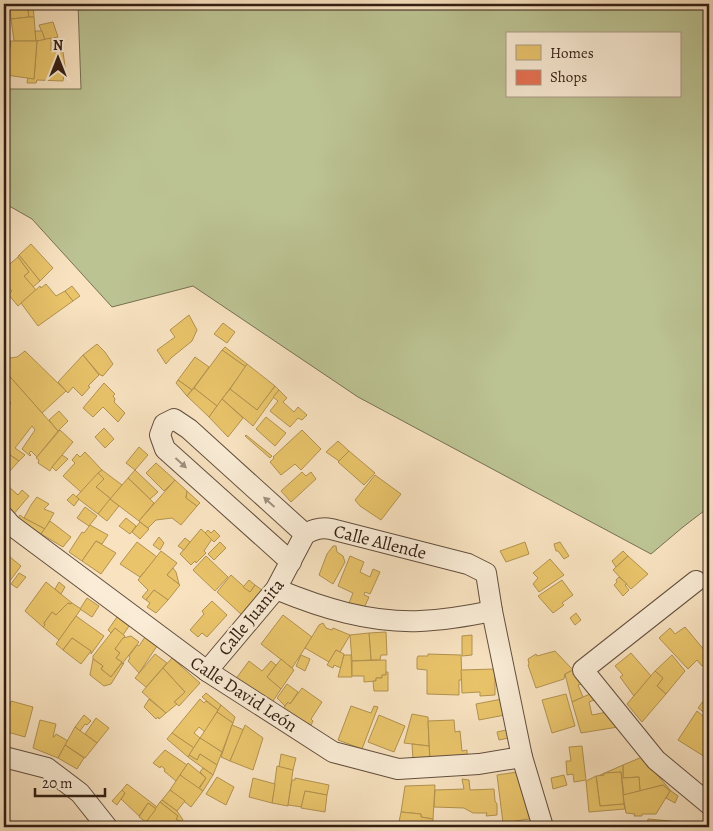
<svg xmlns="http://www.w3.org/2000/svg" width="713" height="831" font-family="Alegreya,serif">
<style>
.green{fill:#bcc393;stroke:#777053;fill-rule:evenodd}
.homes{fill:#e9c46a;stroke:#b29250}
.shops{fill:#e76f51;stroke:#b1573e}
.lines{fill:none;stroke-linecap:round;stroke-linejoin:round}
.street-casing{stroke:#644f3e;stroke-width:22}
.street{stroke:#faecd6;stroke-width:20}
.oneway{fill:#a08f7e}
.labels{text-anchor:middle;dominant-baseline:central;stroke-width:5;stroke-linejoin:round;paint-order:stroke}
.street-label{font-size:18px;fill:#321e13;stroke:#faecd6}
</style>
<rect width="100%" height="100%" fill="#f8e2c0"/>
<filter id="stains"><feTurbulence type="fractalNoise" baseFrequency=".004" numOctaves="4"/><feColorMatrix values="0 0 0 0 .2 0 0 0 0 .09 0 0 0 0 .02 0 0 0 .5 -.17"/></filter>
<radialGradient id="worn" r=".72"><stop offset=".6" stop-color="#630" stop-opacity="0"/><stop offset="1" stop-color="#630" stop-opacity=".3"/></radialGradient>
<path class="green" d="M 78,4 L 709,4 L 709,507 L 683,527 L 651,554 L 358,397 L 193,286 L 112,307 L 32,219 L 4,203 L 4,89 L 81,89 ZM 507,34 L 679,34 L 679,96 L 507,96 Z"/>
<g class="homes">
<polygon points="10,4 27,4 29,17 11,19"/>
<polygon points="27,4 33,4 34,17 29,17"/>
<polygon points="29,17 34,17 36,41 14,41 11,19"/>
<polygon points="53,22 58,37 45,40 39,25"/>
<polygon points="35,31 42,31 45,40 36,41"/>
<polygon points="51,38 51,51 63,52 65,66 63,81 37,80 36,83 27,83 28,77 34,79 37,41"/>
<polygon points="4,40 11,41 5,79 4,79"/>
<polygon points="11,41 37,41 34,79 6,75"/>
<polygon points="31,244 53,268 40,281 19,255"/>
<polygon points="19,255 40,281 33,287 24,276 29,272 18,257"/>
<polygon points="18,257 29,272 24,276 36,290 18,306 8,294 12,291 9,288 6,291 4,288 4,269"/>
<polygon points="46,284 56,296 65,291 73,301 38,326 21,303 40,286 41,288"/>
<polygon points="72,286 80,296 73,301 65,291"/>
<polygon points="189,315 197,330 192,341 171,358 166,364 157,350 175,337 170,330"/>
<polygon points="223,323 235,332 227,343 214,334"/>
<polygon points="97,344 105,352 113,364 103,376 100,375 83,355"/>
<polygon points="225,347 247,364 246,367 222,350"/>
<polygon points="222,350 246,367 217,406 194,388"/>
<polygon points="25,351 66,391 42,413 4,370 4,364 10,358 17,357"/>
<polygon points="83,355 99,375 88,386 90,387 82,396 73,387 68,393 58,382"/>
<polygon points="195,357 209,367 192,390 178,380"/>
<polygon points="247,364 275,386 257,410 230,389"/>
<polygon points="4,370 58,431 37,457 31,451 29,453 31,455 30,456 22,449 35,430 32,426 15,448 25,455 19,461 4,451 4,411 11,403 4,397"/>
<polygon points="178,380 192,390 187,396 176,383"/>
<polygon points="104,383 115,394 113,396 115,399 114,402 125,413 118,422 103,407 93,417 83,408"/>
<polygon points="275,386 279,390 253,426 222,399 230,389 257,410"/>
<polygon points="194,388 217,406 209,417 187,396"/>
<polygon points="279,390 287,398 283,402 294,412 298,407 307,415 302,420 298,418 290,427 270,411 278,401 273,397"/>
<polygon points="222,399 243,418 228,437 209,417"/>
<polygon points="59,411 68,421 58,431 49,420"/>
<polygon points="266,417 286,433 275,446 256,429"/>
<polygon points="104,428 114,439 105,448 95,437"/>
<polygon points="60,430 73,442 52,467 50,471 38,463 39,460 36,458"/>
<polygon points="302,430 321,449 301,470 295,464 281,475 270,462 274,458 273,457"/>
<polygon points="246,435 272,456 270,458 245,436"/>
<polygon points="338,441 349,451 339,461 326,452"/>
<polygon points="139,447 148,455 135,470 126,463"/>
<polygon points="4,451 19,461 8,473 8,470 4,470"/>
<polygon points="349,451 375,473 364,485 338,462"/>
<polygon points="85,452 102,470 81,492 63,476 75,463 72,460 77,454 80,457"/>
<polygon points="62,455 68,459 56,471 52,467"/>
<polygon points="156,463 175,480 164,491 146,473"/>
<polygon points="102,470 122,485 111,499 96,487 104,479 98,473"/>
<polygon points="135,470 158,492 150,499 128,478"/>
<polygon points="302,472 306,476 311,472 316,479 291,502 281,491"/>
<polygon points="98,473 104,479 96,487 111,499 98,514 76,497"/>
<polygon points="375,475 401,494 381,520 360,506 355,500"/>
<polygon points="128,478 154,503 139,521 110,499"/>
<polygon points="175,480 187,491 186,498 197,506 181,525 172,518 156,520 148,528 139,521"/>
<polygon points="7,485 18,495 22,490 29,496 13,515 4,506 4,488"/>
<polygon points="187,491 200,503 197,506 186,498"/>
<polygon points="73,494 79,499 74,506 67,500"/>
<polygon points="37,497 49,504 44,509 54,513 45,529 24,518 31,505"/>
<polygon points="110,499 119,506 107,521 98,514"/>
<polygon points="85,507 97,516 89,526 77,518"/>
<polygon points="20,515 24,518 45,529 41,534 18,519"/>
<polygon points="126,518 136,526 130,534 119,526"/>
<polygon points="50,521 71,537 63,547 41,534"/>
<polygon points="140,522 149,529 140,539 132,532"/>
<polygon points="90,525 108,535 102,544 96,541 82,561 69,552 82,532 84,533"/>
<polygon points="201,529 212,539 204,551 206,553 196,563 195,561 191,565 180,554"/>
<polygon points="208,530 211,533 214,530 220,536 214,542 205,533"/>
<polygon points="159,537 164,543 160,550 153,545"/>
<polygon points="185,538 190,542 184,550 178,546"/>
<polygon points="96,541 116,553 101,574 82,561"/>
<polygon points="137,542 157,557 140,577 120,564"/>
<polygon points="220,542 226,548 214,560 208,554"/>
<polygon points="525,542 529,554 506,562 500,551"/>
<polygon points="560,542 569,556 564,559 558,551 556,551 554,544"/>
<polygon points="333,546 336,546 337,552 343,556 345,562 333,584 319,575 327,554"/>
<polygon points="161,551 177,563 167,575 180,585 168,600 154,590 146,600 142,597 148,590 138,580"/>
<polygon points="623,551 628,556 616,567 612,561"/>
<polygon points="206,556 228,577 215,591 193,570"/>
<polygon points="350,556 364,562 360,572 370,577 373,569 380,572 370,594 365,592 364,595 369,597 364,608 349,603 353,593 338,586"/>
<polygon points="628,556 648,574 631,589 613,570"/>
<polygon points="10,557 21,566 6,586 4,584 4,563 5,564"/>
<polygon points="550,559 564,575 539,592 533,584 538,578 533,573"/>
<polygon points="173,568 176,572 179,584 167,575"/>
<polygon points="19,573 26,577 17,588 11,584"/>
<polygon points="231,575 250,592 255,585 262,590 243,616 217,592"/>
<polygon points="619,577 627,584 625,585 629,590 623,596 614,585 617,582 616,580"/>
<polygon points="249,580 255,585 250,592 243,587"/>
<polygon points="562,580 573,595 562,603 564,605 553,613 538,596"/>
<polygon points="46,582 72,603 70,604 68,603 56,615 52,612 44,623 45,625 43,627 25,611"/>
<polygon points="59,582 65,587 61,594 55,589"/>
<polygon points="154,590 168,600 156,613 147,607 150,603 146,600"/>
<polygon points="87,598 99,606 92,617 80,609"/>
<polygon points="212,601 227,615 207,637 202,633 198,637 190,630 204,614 202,611"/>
<polygon points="68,603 70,604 72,603 81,609 59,640 43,627 45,625 44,623 52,612 56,615"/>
<polygon points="576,613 581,620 575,625 570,618"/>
<polygon points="283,615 312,637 292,668 261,644"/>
<polygon points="76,616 104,636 91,654 91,651 72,638 63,650 56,644"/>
<polygon points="117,617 129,626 123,635 115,628 111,633 108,630"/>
<polygon points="323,623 326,628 332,630 333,628 350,635 340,652 336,650 329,662 305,648 319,625"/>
<polygon points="685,627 705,651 706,649 709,653 709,661 702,666 697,660 688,669 659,638 670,628 675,634"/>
<polygon points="115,628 125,636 115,649 120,653 116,658 122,662 111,677 101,669 103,666 93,659 93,656"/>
<polygon points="386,632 387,655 381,655 380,660 371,660 369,633"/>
<polygon points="369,633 371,660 352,661 350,635"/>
<polygon points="472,635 472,655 462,656 462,636"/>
<polygon points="131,636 139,642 122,664 122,662 116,658 120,653 115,649 123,638"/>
<polygon points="145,637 157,646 139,673 128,661 130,658 129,656 137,645 139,646"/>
<polygon points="72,638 91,651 81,664 63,650"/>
<polygon points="336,650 344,654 341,668 334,665 333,668 327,665"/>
<polygon points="555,651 573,670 565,674 564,679 536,688 528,665 529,664 528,659 536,654 537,656"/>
<polygon points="631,653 651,676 634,696 620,677 623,675 615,666"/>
<polygon points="155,654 167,663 146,687 135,678"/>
<polygon points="428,654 461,655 462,680 459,680 459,695 427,694 427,670 417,669 417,658 418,656 428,656"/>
<polygon points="301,655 310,659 305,671 296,666"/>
<polygon points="344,655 351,655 352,677 338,677"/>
<polygon points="672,655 685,671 666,694 657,686 663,678 655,671"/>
<polygon points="172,658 200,683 179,706 174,702 185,692 163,668"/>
<polygon points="93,659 103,666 101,669 111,677 121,664 124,663 111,684 104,686 90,675"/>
<polygon points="281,659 294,670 281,689 267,677"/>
<polygon points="386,660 386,675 382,675 382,678 376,678 376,681 364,682 364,676 352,676 352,661"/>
<polygon points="249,661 262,671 271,661 276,665 267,677 281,689 269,707 235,680"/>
<polygon points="163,668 185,692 174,702 177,704 166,713 142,692"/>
<polygon points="495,669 495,695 480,696 480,692 462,693 461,670"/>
<polygon points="573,670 584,683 578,685 583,697 572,702 565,674"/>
<polygon points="655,671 663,678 657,686 666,694 642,722 627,704"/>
<polygon points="386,672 388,672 388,691 374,691 373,681 376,681 376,678 382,678 382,675 386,675"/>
<polygon points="287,684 298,692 290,704 288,702 285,706 277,698"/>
<polygon points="302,688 322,702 311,719 313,721 311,725 308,723 304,728 279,714 288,702 290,704"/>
<polygon points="206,693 221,705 218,710 202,697"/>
<polygon points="592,693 597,699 589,702 592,715 607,712 618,727 581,733 572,702"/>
<polygon points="566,694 575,726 552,733 542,700"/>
<polygon points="149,699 166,713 159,719 158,717 156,719 144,707"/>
<polygon points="200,699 204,703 206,701 218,710 205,732 199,727 194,733 200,738 194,748 172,733"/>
<polygon points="502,699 505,715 479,720 476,704"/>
<polygon points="704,700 709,704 709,716 698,708"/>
<polygon points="11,701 33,707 25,737 4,731"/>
<polygon points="221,705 235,717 233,723 217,712"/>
<polygon points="351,706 371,713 374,706 378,707 362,749 338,740"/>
<polygon points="697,711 709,721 709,748 705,757 678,740"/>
<polygon points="217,712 233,723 222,752 200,738"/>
<polygon points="412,714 428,717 429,746 404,743"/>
<polygon points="84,715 91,721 87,725 85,724 80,731 75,727"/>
<polygon points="379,715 405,726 394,752 368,742"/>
<polygon points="96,718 109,728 97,743 85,734"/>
<polygon points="40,720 56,724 53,737 54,737 56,734 68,741 58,758 33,748"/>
<polygon points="454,720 455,732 460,731 462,751 467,750 467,755 430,760 428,721"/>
<polygon points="232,725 244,730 230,761 221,757"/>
<polygon points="245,725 263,738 253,770 230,761"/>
<polygon points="75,727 97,743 85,758 65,745"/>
<polygon points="511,729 513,737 499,740 497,732"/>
<polygon points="172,733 194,748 188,757 167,739"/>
<polygon points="200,738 222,752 217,765 200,754 197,760 189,755"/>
<polygon points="412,744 429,746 430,760 413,759"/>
<polygon points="65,745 84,758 77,769 58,758"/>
<polygon points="582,746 586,780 574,782 573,774 567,775 566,761 571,761 569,747"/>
<polygon points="165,750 187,765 176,781 164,771 165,769 161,766 160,768 153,763"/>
<polygon points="200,754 217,765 213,775 188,757 189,755 197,760"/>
<polygon points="281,754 296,758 293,770 279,767"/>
<polygon points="642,757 671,791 678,796 675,803 666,798 670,791 663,785 640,791 639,777 623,778 623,765"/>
<polygon points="188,763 206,778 198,789 180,775"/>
<polygon points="623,765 623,778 639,777 640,791 624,795 621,772 598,776"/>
<polygon points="277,766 293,770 288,806 272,803"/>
<polygon points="203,768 213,775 203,791 199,789 206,778 200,772"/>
<polygon points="524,771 535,818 503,823 497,775"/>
<polygon points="621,772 624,804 600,806 596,776 604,775 604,773"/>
<polygon points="180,775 203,791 191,807 170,790"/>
<polygon points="564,775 567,785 553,789 551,778"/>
<polygon points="596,776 600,806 624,804 625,809 589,812 586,781"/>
<polygon points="217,777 234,787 226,805 206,794"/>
<polygon points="253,778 275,784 272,803 249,797"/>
<polygon points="295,778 329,785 327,795 305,791 302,807 288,805 292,780 295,780"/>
<polygon points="462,779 469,780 470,790 494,789 495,801 497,804 497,815 486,816 487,813 473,813 464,808 434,807 435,790 464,789"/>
<polygon points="127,784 157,807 156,809 148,803 139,816 121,799 125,793 122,790"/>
<polygon points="435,785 433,819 421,817 421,814 401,812 405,786"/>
<polygon points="663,785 670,791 656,814 642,814 642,816 634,816 635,814 626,813 623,795"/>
<polygon points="122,790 125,793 117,805 112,801"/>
<polygon points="170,790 185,801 177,811 162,800"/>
<polygon points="305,791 327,795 325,812 301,808"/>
<polygon points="162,800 177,811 183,820 181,822 176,819 178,816 160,802"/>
<polygon points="160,802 178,816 176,819 181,822 177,827 142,827"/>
<polygon points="148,803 156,809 146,822 139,817"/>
<polygon points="401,812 421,814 421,817 433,819 433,827 398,827"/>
<polygon points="648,819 682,822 682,827 647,827"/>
</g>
<polygon class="shops" points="4,5 8,6 9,41 4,40"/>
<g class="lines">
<g class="street-casing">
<g id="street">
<polyline points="4,517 11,525 207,671 333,752 398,769 479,764 522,757"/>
<path d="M 305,534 C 314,529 321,527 331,529 L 468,564 L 486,573 L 492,611 L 522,757 L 543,827"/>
<polyline points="291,562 165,449 160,435 164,424 174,419 189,429 305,534"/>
<polyline points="696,581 583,670 656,760 709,804"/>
<path d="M 276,589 C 322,608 370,623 420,621 C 444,620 468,616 492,611"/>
<polyline points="207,671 276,589 305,534"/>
<polyline points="4,757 47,768 80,793 107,827"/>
</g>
</g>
<use href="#street" class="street"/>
</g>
<defs><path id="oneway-solid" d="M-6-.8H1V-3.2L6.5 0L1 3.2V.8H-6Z" transform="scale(1.25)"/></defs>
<g class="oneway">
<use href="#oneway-solid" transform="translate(181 463) rotate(42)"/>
<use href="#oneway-solid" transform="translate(269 502) rotate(-138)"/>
</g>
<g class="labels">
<g class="street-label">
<text transform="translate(380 542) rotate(14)">Calle Allende</text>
<text transform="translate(251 617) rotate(-51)">Calle Juanita</text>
<text transform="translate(244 694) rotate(33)">Calle David León</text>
</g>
</g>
<rect width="713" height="831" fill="none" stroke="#f8e2c0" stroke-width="20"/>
<rect x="5" y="5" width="703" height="821" fill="none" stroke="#321e13" stroke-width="2.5"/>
<rect x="10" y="10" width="693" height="811" fill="none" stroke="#321e13"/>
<rect x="506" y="32" width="175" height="65" fill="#faecd6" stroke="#aa9a88"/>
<rect x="516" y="45" width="25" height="15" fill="#e9c46a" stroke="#aa9a88"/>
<text x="550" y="58" font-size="15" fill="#321e13">Homes</text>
<rect x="516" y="70" width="25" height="15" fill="#e76f51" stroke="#aa9a88"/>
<text x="550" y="82" font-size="15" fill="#321e13">Shops</text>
<g transform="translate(58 58)" stroke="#faecd6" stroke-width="4" paint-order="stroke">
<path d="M0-4L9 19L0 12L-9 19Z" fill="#321e13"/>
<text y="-8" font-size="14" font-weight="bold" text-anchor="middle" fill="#321e13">N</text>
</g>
<path d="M35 788v8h70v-8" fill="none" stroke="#321e13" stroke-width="2.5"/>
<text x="42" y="788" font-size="15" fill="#321e13" stroke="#faecd6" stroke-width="4" paint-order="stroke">20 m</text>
<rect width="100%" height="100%" filter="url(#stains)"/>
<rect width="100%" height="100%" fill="url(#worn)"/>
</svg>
